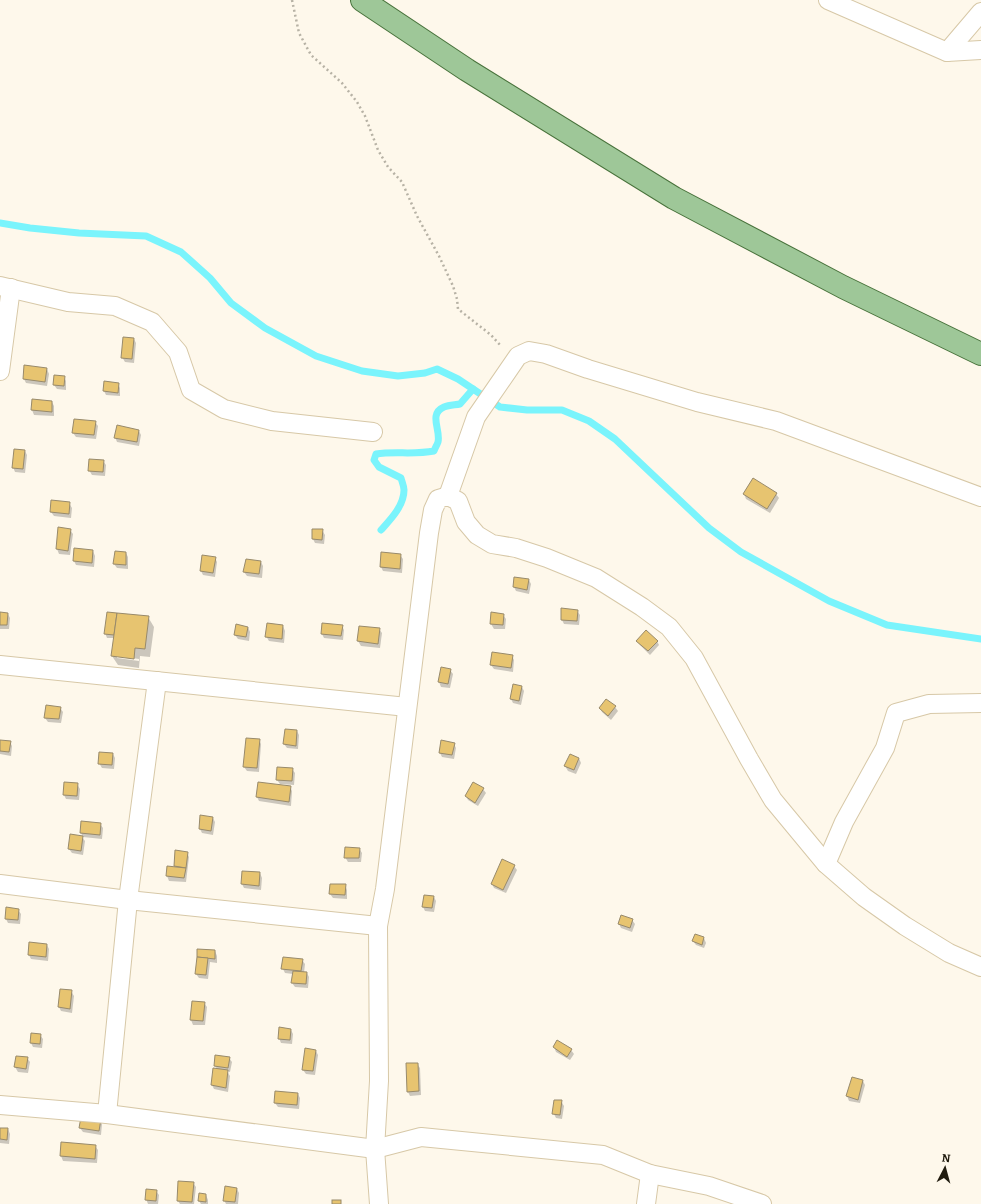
<svg xmlns="http://www.w3.org/2000/svg" width="981" height="1204" font-family="Bitter,serif">
<style>
.shadow{fill:#0003;fill-rule:evenodd}
.lines{fill:none;stroke-linecap:round;stroke-linejoin:round}
.stream{stroke:#7af4fc;stroke-width:7}
.building{fill:#e7c470;stroke:#988a6b}
.street-casing{stroke:#d7c8a7;stroke-width:20}
.primary-casing{stroke:#48723b;stroke-width:24}
.path{stroke:#b7b2a5;stroke-width:2.5;stroke-dasharray:2 3;stroke-linecap:butt}
.street{stroke:#fff;stroke-width:18}
.primary{stroke:#9ec798;stroke-width:22}
</style>
<rect width="100%" height="100%" fill="#fef8eb"/>
<g class="shadow">
<polygon points="134,339 136,343 134,363 125,362 122,357"/>
<polygon points="47,369 49,374 47,386 26,383 24,379"/>
<polygon points="55,376 64,377 66,381 66,390 57,389 54,385"/>
<polygon points="118,384 120,388 120,396 106,395 104,391"/>
<polygon points="33,400 52,402 54,406 54,416 34,415 32,410"/>
<polygon points="95,422 98,426 96,439 76,437 73,433"/>
<polygon points="139,431 141,435 139,446 117,442 115,437"/>
<polygon points="25,451 27,455 25,473 15,472 13,467"/>
<polygon points="103,461 106,465 105,476 92,475 89,470"/>
<polygon points="753,479 776,494 779,498 770,513 746,499 744,494"/>
<polygon points="52,502 69,503 72,508 71,518 54,516 51,512"/>
<polygon points="59,528 70,530 73,534 70,555 59,554 57,549"/>
<polygon points="322,530 325,535 324,544 315,543 313,539"/>
<polygon points="75,549 93,551 95,556 94,567 76,565 74,561"/>
<polygon points="126,553 128,557 128,569 117,568 114,564"/>
<polygon points="400,555 403,559 402,573 383,571 381,567"/>
<polygon points="215,558 217,562 215,577 203,575 201,571"/>
<polygon points="261,562 263,566 262,578 247,576 244,572"/>
<polygon points="529,580 531,584 529,594 516,591 514,587"/>
<polygon points="577,611 580,615 579,625 564,624 562,620"/>
<polygon points="0,613 8,614 10,618 9,629 0,629"/>
<polygon points="492,614 503,615 506,619 505,629 494,629 491,624"/>
<path d="M 148,617 L 154,627 L 150,657 L 140,656 L 139,668 L 118,665 L 112,656 L 115,638 L 107,638 L 105,633 ZM 117,656 L 139,659 L 139,661 L 117,658 Z"/>
<polygon points="283,626 285,631 284,643 269,641 266,636"/>
<polygon points="342,626 344,630 343,640 324,638 322,634"/>
<polygon points="248,627 250,632 249,641 238,639 235,635"/>
<polygon points="360,627 379,629 382,633 380,648 361,646 358,641"/>
<polygon points="637,641 657,641 659,645 650,655 640,645"/>
<polygon points="512,656 514,660 513,672 494,669 491,665"/>
<polygon points="442,668 450,670 453,674 450,688 441,687 439,682"/>
<polygon points="522,687 524,691 521,705 513,703 511,699"/>
<polygon points="606,700 615,707 618,711 611,720 602,712 600,708"/>
<polygon points="60,708 63,712 61,723 48,722 45,718"/>
<polygon points="297,731 299,735 298,749 287,748 284,744"/>
<polygon points="259,740 261,744 259,772 247,771 244,767"/>
<polygon points="0,741 10,742 12,746 11,756 0,754"/>
<polygon points="454,744 456,748 454,759 442,757 440,753"/>
<polygon points="113,754 115,758 114,769 102,768 99,763"/>
<polygon points="579,758 581,763 576,774 568,771 565,766"/>
<polygon points="292,769 295,773 294,785 280,784 277,780"/>
<polygon points="259,783 290,787 292,791 291,806 259,801 257,797"/>
<polygon points="77,784 80,789 79,800 66,799 64,795"/>
<polygon points="483,789 486,793 478,806 468,800 466,796"/>
<polygon points="213,818 215,822 213,835 202,833 200,829"/>
<polygon points="100,824 103,828 102,839 83,837 81,833"/>
<polygon points="82,837 85,841 83,855 72,853 69,849"/>
<polygon points="359,848 362,853 361,862 348,862 345,857"/>
<polygon points="176,851 187,853 189,857 186,882 169,881 167,876 168,867 174,867"/>
<polygon points="514,866 517,870 506,893 494,888 492,884"/>
<polygon points="242,872 260,873 262,878 261,890 244,888 242,884"/>
<polygon points="331,885 345,885 347,890 347,899 333,898 330,894"/>
<polygon points="434,897 436,901 434,912 425,911 423,907"/>
<polygon points="18,910 21,914 20,924 8,923 6,919"/>
<polygon points="632,920 635,924 632,932 621,928 619,924"/>
<polygon points="695,935 704,938 706,943 704,948 696,945 693,941"/>
<polygon points="47,945 49,949 48,961 31,959 29,955"/>
<polygon points="198,950 215,951 217,956 217,963 210,962 208,979 199,978 196,974"/>
<polygon points="302,960 305,964 304,973 307,973 309,977 308,988 295,987 292,983 293,974 285,973 283,969"/>
<polygon points="61,990 71,991 74,996 72,1013 61,1011 59,1007"/>
<polygon points="193,1002 204,1003 207,1007 205,1025 193,1025 191,1020"/>
<polygon points="291,1030 293,1034 292,1044 281,1043 279,1038"/>
<polygon points="40,1035 43,1039 42,1048 33,1047 31,1043"/>
<polygon points="554,1047 571,1050 574,1054 570,1060 556,1052"/>
<polygon points="316,1051 318,1055 315,1075 306,1074 303,1070"/>
<polygon points="17,1057 27,1058 30,1062 28,1073 18,1072 15,1067"/>
<polygon points="229,1058 232,1062 230,1072 227,1071 230,1076 228,1092 214,1089 212,1085 214,1069 218,1070 215,1066"/>
<polygon points="417,1064 420,1068 421,1095 410,1096 408,1092"/>
<polygon points="852,1078 863,1081 865,1085 860,1103 849,1101 847,1096"/>
<polygon points="276,1092 298,1094 300,1098 299,1109 278,1107 275,1103"/>
<polygon points="561,1101 564,1106 562,1119 556,1118 554,1114"/>
<polygon points="100,1120 102,1124 101,1135 83,1132 80,1128"/>
<polygon points="0,1129 8,1129 10,1134 9,1144 0,1143"/>
<polygon points="62,1144 95,1146 98,1150 97,1163 63,1161 61,1156"/>
<polygon points="193,1183 196,1187 194,1204 180,1204 178,1201"/>
<polygon points="237,1189 239,1193 238,1204 226,1204 224,1200"/>
<polygon points="156,1191 159,1195 158,1204 148,1204 146,1199"/>
<polygon points="206,1195 208,1200 208,1204 201,1204 199,1201"/>
</g>
<g class="lines">
<g class="stream">
<polyline points="0,223 30,228 79,233 146,236 181,252 210,278 231,303 265,328 316,356 362,371 398,376 425,373 437,369 458,379 500,407 527,410 562,410 589,421 615,439 709,528 741,552 829,601 887,625 981,639"/>
<path d="M 381,530 C 390,520 404,506 404,490 C 404,486 402,482 401,478 L 379,467 L 374,460 L 376,454 C 395,451 414,455 434,451 C 435,448 437,445 438,442 C 441,430 428,414 444,407 C 449,405 455,405 460,404 L 473,389"/>
</g>
</g>
<g class="building">
<polygon points="123,337 134,338 132,359 121,358"/>
<polygon points="24,365 47,368 45,382 23,379"/>
<polygon points="54,375 65,376 64,386 53,385"/>
<polygon points="104,381 119,383 118,393 103,391"/>
<polygon points="32,399 52,401 52,412 31,410"/>
<polygon points="74,419 96,421 94,435 72,433"/>
<polygon points="117,425 139,430 137,442 114,438"/>
<polygon points="14,449 25,450 23,469 12,468"/>
<polygon points="89,459 104,460 103,472 88,471"/>
<polygon points="753,478 777,493 767,509 743,494"/>
<polygon points="51,500 70,502 69,514 50,512"/>
<polygon points="58,527 71,529 68,551 56,549"/>
<polygon points="312,529 323,529 322,540 312,539"/>
<polygon points="74,548 93,550 92,563 73,561"/>
<polygon points="115,551 126,552 126,565 113,564"/>
<polygon points="381,552 401,554 400,569 380,567"/>
<polygon points="202,555 216,557 213,573 200,571"/>
<polygon points="246,559 261,561 259,574 243,572"/>
<polygon points="514,577 529,579 527,590 513,587"/>
<polygon points="561,608 578,610 577,621 561,620"/>
<polygon points="0,612 8,613 7,625 0,625"/>
<polygon points="107,612 117,613 114,635 104,634"/>
<polygon points="491,612 504,614 503,625 490,624"/>
<polygon points="117,613 149,616 145,649 135,648 134,659 111,656"/>
<polygon points="267,623 283,625 282,639 265,637"/>
<polygon points="322,623 343,625 341,636 321,634"/>
<polygon points="236,624 248,627 246,637 234,635"/>
<polygon points="359,626 380,628 378,644 357,641"/>
<polygon points="646,630 658,641 648,651 636,641"/>
<polygon points="492,652 513,655 511,668 490,665"/>
<polygon points="441,667 451,669 448,684 438,682"/>
<polygon points="513,684 522,686 519,701 510,699"/>
<polygon points="606,699 616,706 608,716 599,708"/>
<polygon points="46,705 61,707 59,719 44,718"/>
<polygon points="285,729 297,730 296,746 283,744"/>
<polygon points="246,738 260,739 257,768 243,767"/>
<polygon points="0,740 11,741 9,752 0,751"/>
<polygon points="441,740 455,743 452,755 439,753"/>
<polygon points="99,752 113,753 112,765 98,764"/>
<polygon points="570,754 579,758 574,770 564,766"/>
<polygon points="277,767 293,768 292,781 276,780"/>
<polygon points="64,782 78,783 77,796 63,795"/>
<polygon points="258,782 291,786 289,802 256,797"/>
<polygon points="473,782 484,788 475,803 465,796"/>
<polygon points="200,815 213,817 211,831 199,829"/>
<polygon points="81,821 101,823 100,835 80,833"/>
<polygon points="70,834 83,836 81,851 68,849"/>
<polygon points="345,847 360,848 359,858 344,858"/>
<polygon points="175,850 188,852 186,868 174,866"/>
<polygon points="502,859 515,865 503,890 491,884"/>
<polygon points="167,866 186,868 184,878 166,876"/>
<polygon points="242,871 260,872 259,886 241,884"/>
<polygon points="330,884 346,884 345,895 329,894"/>
<polygon points="424,895 434,896 432,908 422,907"/>
<polygon points="6,907 19,909 18,920 5,919"/>
<polygon points="621,915 633,919 630,928 618,924"/>
<polygon points="695,934 704,937 702,945 692,941"/>
<polygon points="29,942 47,944 46,957 28,955"/>
<polygon points="197,949 215,950 215,959 197,957"/>
<polygon points="197,957 208,958 206,975 195,974"/>
<polygon points="283,957 303,959 301,971 281,969"/>
<polygon points="293,971 307,972 306,984 291,983"/>
<polygon points="60,989 72,990 70,1009 58,1007"/>
<polygon points="192,1001 205,1002 203,1021 190,1020"/>
<polygon points="279,1027 291,1029 290,1040 278,1039"/>
<polygon points="31,1033 41,1034 40,1044 30,1043"/>
<polygon points="557,1040 572,1049 567,1057 553,1047"/>
<polygon points="305,1048 316,1050 313,1071 302,1070"/>
<polygon points="215,1055 230,1057 228,1068 214,1066"/>
<polygon points="16,1056 28,1057 26,1069 14,1067"/>
<polygon points="406,1063 418,1063 419,1091 407,1092"/>
<polygon points="213,1068 228,1070 226,1088 211,1085"/>
<polygon points="852,1077 863,1080 858,1100 846,1096"/>
<polygon points="275,1091 298,1093 297,1105 274,1103"/>
<polygon points="554,1100 562,1100 560,1115 552,1114"/>
<polygon points="81,1117 101,1119 99,1131 79,1128"/>
<polygon points="0,1128 8,1128 7,1140 0,1139"/>
<polygon points="61,1142 96,1145 95,1159 60,1156"/>
<polygon points="178,1181 194,1182 192,1202 177,1201"/>
<polygon points="225,1186 237,1188 235,1202 223,1201"/>
<polygon points="146,1189 157,1190 156,1201 145,1200"/>
<polygon points="199,1193 206,1194 206,1202 198,1201"/>
<rect x="332" y="1200" width="9" height="4"/>
</g>
<g class="lines">
<g class="street-casing">
<g id="street">
<polyline points="828,0 947,52 981,50"/>
<polyline points="947,52 981,12"/>
<polyline points="0,286 68,302 115,306 152,322 178,352 191,390 224,409 272,421 373,432"/>
<polyline points="0,371 11,288"/>
<polyline points="448,496 476,417 518,356 529,351 546,354 588,369 697,402 776,421 981,497"/>
<polyline points="0,665 407,707"/>
<polyline points="826,864 844,822 885,748 896,713 929,704 981,703"/>
<polyline points="0,884 128,900 378,926"/>
<polyline points="0,1105 107,1114 375,1149 421,1137 603,1155 650,1174 709,1186 762,1204"/>
<polyline points="107,1114 128,900 157,681"/>
<polyline points="379,1204 375,1149 379,1081 378,926 385,889 429,533 433,510 438,499 448,496 458,501 466,522 477,535 492,544 516,548 547,558 596,578 642,607 669,627 694,658 749,759 773,800 826,864 864,897 905,926 949,953 981,967"/>
<polyline points="646,1204 650,1174"/>
</g>
</g>
<g class="primary-casing">
<polyline id="primary" points="362,0 467,70 674,198 843,287 981,354"/>
</g>
<polyline class="path" points="292,0 299,33 311,55 342,83 357,102 365,116 378,150 388,167 402,182 417,216 439,256 453,286 457,299 458,309 491,335 501,346"/>
<use href="#street" class="street"/>
<use href="#primary" class="primary"/>
</g>
<g transform="translate(945 1168) rotate(6)" stroke="#fef8eb" stroke-width="3" paint-order="stroke">
<path d="M0-3L7 15L0 10L-7 15Z" fill="#211c0f"/>
<text y="-6" font-size="11" font-weight="bold" text-anchor="middle" fill="#211c0f">N</text>
</g>
</svg>
